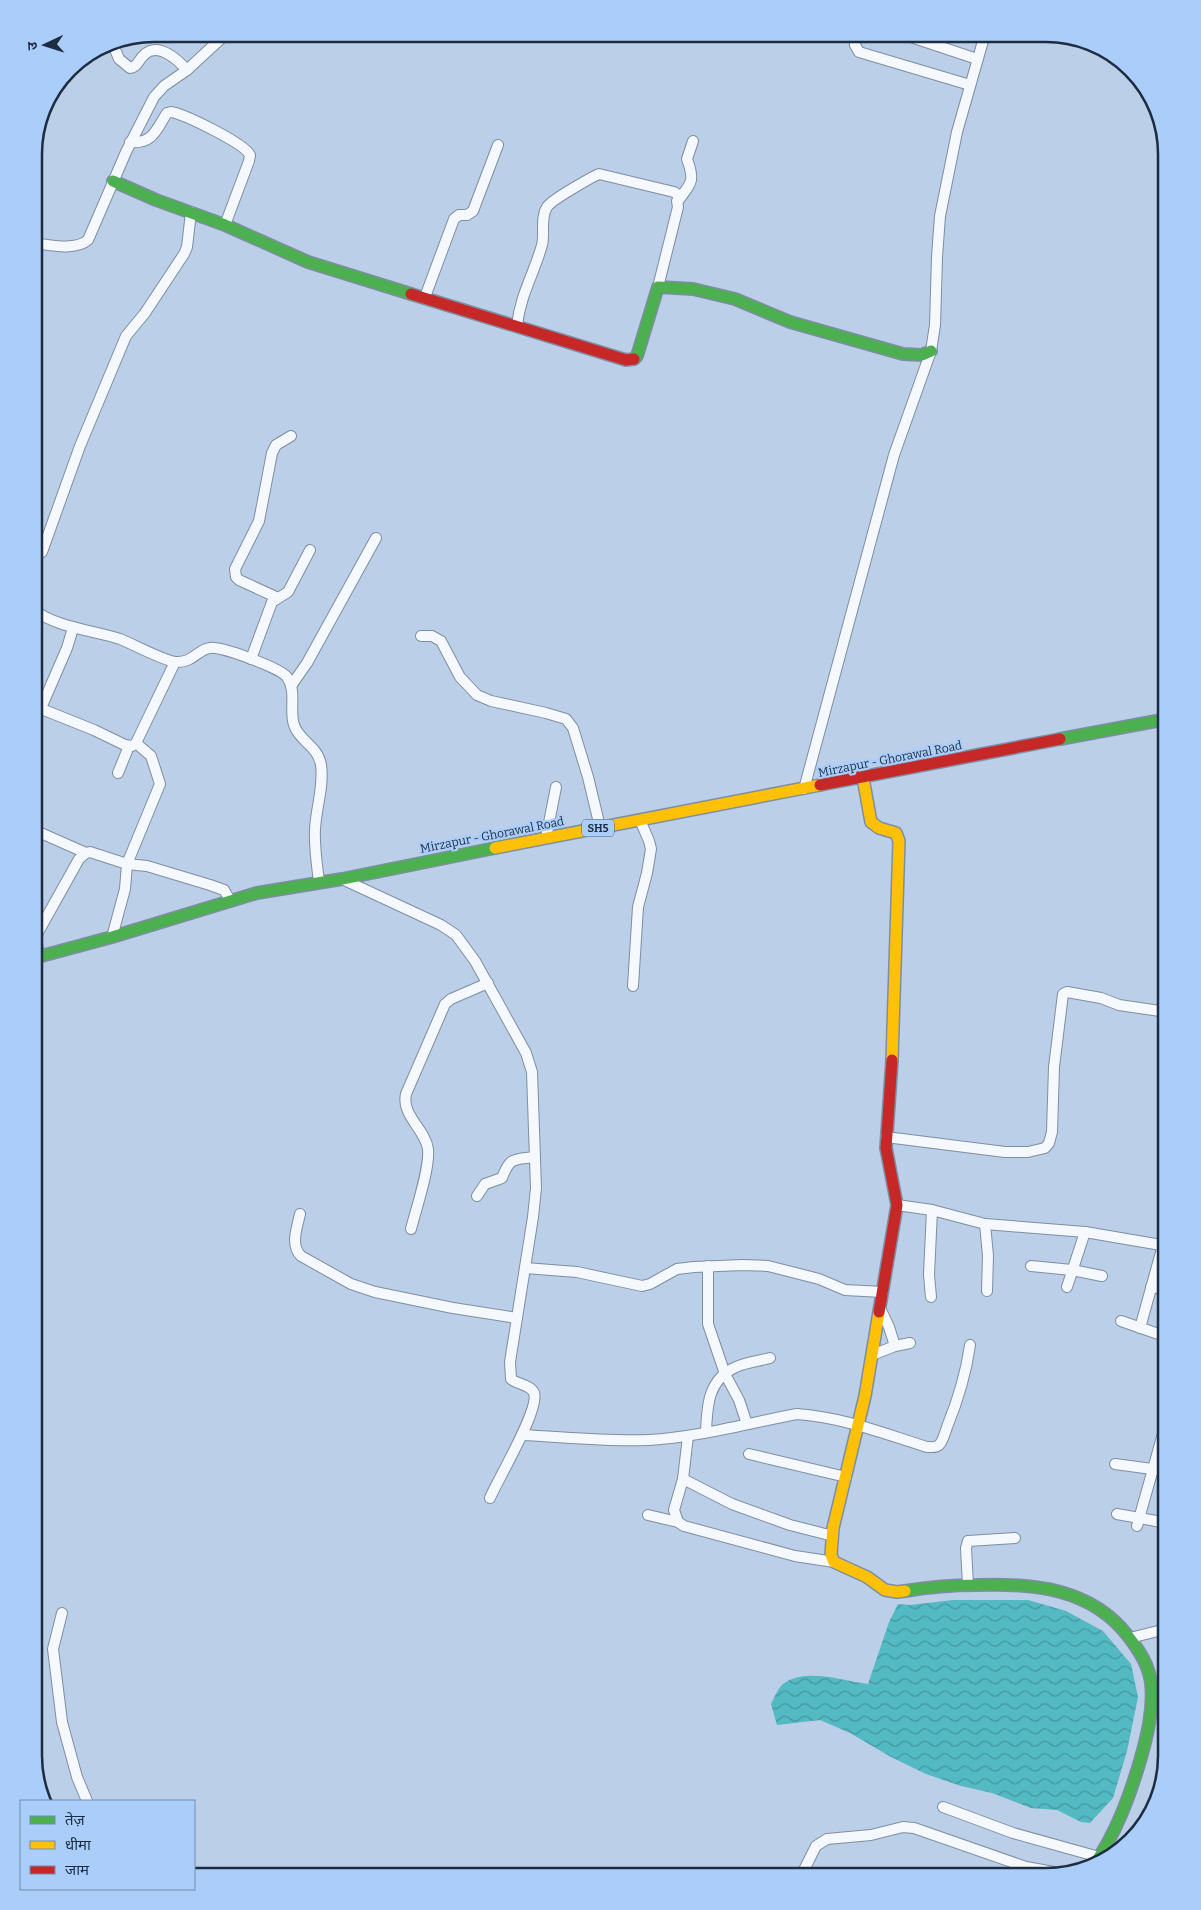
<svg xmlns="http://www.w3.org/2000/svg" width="1201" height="1910" font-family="Bitter,'Noto Sans Devanagari',serif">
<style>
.water{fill:url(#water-waves)}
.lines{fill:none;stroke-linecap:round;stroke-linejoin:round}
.street-casing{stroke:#7e8ea2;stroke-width:12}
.fast-casing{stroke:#7e8ea2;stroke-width:14}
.slow-casing{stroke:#7e8ea2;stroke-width:14}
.jam-casing{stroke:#7e8ea2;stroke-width:14}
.street{stroke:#f5f8fc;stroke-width:10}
.fast{stroke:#4caf50;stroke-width:11}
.slow{stroke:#ffc107;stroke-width:11}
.jam{stroke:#c62828;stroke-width:11}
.labels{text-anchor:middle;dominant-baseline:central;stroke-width:4.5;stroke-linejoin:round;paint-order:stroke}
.shield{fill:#abcdf9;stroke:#475c78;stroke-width:1}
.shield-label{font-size:11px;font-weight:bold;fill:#1c2c41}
.street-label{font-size:12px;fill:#1c2c41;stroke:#abcdf9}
.rim{fill:none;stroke:#1c2c41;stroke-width:2.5}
</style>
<defs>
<pattern id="water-waves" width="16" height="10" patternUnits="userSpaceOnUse" patternTransform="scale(1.25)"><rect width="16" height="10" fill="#53b9c2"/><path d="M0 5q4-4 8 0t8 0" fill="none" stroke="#44979f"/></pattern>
</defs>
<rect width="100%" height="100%" fill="#bccfe8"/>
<path class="water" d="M 953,1600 L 1028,1600 L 1066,1611 L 1103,1631 L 1131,1664 L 1138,1697 L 1127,1751 L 1113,1798 L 1090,1823 L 1081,1822 L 1057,1810 L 1031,1808 L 992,1793 L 961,1786 L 926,1774 L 891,1757 L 850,1733 L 820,1720 L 777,1725 L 771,1704 C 774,1698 778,1688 783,1684 C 805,1667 843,1681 868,1684 L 889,1622 L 898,1604 L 910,1605 Z"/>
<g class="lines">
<g class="street-casing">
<g id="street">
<polyline points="854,34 855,45 859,52 970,85"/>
<polyline points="902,34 977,59"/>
<path d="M 112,42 L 119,59 L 130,68 C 138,67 138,60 144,55 C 158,41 178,60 187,70"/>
<path d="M 130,142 C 153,144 156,130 167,113 L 171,112 C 184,114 244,143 250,155 L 249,161 L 225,225"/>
<path d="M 678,201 C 692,182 695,181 687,159 L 693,141"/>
<path d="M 34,243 C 50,245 75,251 88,240 L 126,152 L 154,97 L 164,86 L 187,70 L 226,34"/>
<polyline points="425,297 454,219 459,215 467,215 473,211 498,145"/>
<path d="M 517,325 C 521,293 534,274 542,245 C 545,233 540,218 547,207 C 551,200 592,177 599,174 L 674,192 L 680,196 L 677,201 L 678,207 L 658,287"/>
<polyline points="42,552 80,446 126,336 145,313 184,254 187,247 191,212"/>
<polyline points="276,597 239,580 236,577 235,569 259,521 272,453 276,445 291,436"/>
<path d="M 34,610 C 58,628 92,630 120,639 C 133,644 164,661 176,662 C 193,663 198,649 210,648 C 221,646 280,668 287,677 C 297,691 289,710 294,725 C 299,741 318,746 321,765 C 324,787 316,808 315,829 C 314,846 317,865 319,882"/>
<polyline points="421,636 432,636 441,641 460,677 477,695 491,701 546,713 566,719 573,728 588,777 600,827"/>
<polyline points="251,659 272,602 288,592 310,550"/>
<polyline points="291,686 307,663 376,538"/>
<polyline points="34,706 94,730 125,745 132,746 136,743 175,662"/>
<polyline points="41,708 67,648 73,628"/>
<polyline points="136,743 151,756 160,784 127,864 147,866 210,885 224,890 230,900"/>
<polyline points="118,773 129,746"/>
<polyline points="804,789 894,455 931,351 935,325 937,257 940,216 957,132 985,34"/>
<polyline points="34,830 86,853"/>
<polyline points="546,838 556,787"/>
<path d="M 342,879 L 441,925 L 456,935 L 475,961 L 526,1053 L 532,1072 L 536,1188 L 533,1217 L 510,1362 L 511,1379 C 517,1384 531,1385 534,1393 C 540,1409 498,1479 490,1498"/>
<polyline points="34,932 36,936 39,956"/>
<polyline points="36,936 79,859 86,853 90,852 127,864 125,889 112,937"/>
<polyline points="633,986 638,907 647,873 651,849 649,841 640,820"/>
<polyline points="886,1137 1005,1152 1028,1152 1045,1148 1049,1143 1052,1132 1054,1067 1063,994 1067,992 1101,998 1119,1005 1167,1012"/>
<path d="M 477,1196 L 485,1184 L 502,1178 C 510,1157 513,1160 534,1157"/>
<polyline points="897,1205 932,1210 985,1224 1085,1232 1167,1246"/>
<path d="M 300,1214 C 297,1228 290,1245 301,1256 L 351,1284 L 375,1292 L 453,1308 L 517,1318"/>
<polyline points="985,1224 988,1256 987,1291"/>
<path d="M 411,1229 C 416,1209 430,1168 428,1149 C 425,1129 401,1115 406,1094 L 445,1004 L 451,999 L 488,983"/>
<polyline points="708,1266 708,1324 725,1374 739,1400 747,1424"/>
<polyline points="1031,1266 1072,1270 1102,1276"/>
<polyline points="525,1268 577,1272 642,1286 650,1284 677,1269 694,1267 743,1265 768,1266 819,1279 845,1290 883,1292"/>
<polyline points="1067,1287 1085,1232"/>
<polyline points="1151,1287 1167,1289"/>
<polyline points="931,1297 929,1275 932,1210"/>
<polyline points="880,1308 889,1327 895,1346"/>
<polyline points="1121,1321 1167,1337"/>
<polyline points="1140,1328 1163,1245"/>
<polyline points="872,1355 895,1346 910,1343"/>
<path d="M 706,1432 C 707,1406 708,1379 736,1367 C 746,1362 760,1361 770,1358"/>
<path d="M 522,1435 C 564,1437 607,1442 649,1440 C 699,1437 748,1423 797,1414 C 842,1417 885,1434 927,1447 C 931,1447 936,1448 939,1445 C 943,1441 945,1433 947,1427 C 958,1400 966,1374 970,1345"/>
<polyline points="688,1436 683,1479 674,1510 678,1522 684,1526 795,1556 834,1562"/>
<polyline points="749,1454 846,1477"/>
<polyline points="1115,1464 1167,1471"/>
<polyline points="683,1479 732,1504 790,1525 833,1536"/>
<polyline points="1117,1514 1167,1523"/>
<polyline points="648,1515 678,1522"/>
<polyline points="1137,1526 1167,1419"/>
<polyline points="968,1585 966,1548 968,1541 1015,1538"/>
<polyline points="62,1613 53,1649 62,1722 77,1777 87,1801"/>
<polyline points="1130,1638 1158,1631 1167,1626"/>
<polyline points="943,1807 1013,1833 1099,1857"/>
<polyline points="801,1876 816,1846 827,1839 871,1835 903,1827 914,1828 1026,1867 1059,1873"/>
</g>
</g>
<g class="fast-casing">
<g id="fast">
<polyline points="113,181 156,200 225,225 308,262 411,294"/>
<polyline points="634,359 637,356 658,287 693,289 735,299 790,322 903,354 922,355 931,351"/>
<polyline points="1060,739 1167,719"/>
<polyline points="34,958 112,937 257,893 342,879 495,848"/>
<path d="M 905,1591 C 929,1587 952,1585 977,1585 C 1033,1583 1091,1588 1128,1636 C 1139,1650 1149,1665 1151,1683 C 1154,1709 1147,1737 1140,1761 C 1129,1798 1116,1833 1094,1865"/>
</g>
</g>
<g class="slow-casing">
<g id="slow">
<polyline points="863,778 871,822 879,828 896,833 899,841 892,1060"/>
<polyline points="495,848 820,785"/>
<polyline points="879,1312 865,1396 833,1528 831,1555 834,1562 867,1577 885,1590 897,1592 905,1591"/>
</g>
</g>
<g class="jam-casing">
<g id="jam">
<polyline points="411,294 626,360 634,359"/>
<polyline points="820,785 1060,739"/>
<polyline points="879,1312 897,1205 886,1148 892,1060"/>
</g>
</g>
<use href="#street" class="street"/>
<use href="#fast" class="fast"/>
<use href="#slow" class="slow"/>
<use href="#jam" class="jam"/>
</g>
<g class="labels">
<rect class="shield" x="582" y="819.5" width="32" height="17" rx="4"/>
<g class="shield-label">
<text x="598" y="828">SH5</text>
</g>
<g class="street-label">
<text transform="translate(890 759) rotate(-11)">Mirzapur - Ghorawal Road</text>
<text transform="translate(492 835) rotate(-11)">Mirzapur - Ghorawal Road</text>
</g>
</g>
<path d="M0 0H1201V1910H0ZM154 42H1046A112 112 0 0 1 1158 154V1756A112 112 0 0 1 1046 1868H154A112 112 0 0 1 42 1756V154A112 112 0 0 1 154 42Z" fill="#abcdf9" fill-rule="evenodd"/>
<path class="rim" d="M154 42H1046A112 112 0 0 1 1158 154V1756A112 112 0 0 1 1046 1868H154A112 112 0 0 1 42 1756V154A112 112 0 0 1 154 42Z"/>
<rect x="20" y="1800" width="175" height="90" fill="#abcdf9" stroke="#728daf"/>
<rect x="30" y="1816" width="25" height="8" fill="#4caf50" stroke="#728daf"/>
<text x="65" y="1825" font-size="15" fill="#1c2c41">तेज़</text>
<rect x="30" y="1841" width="25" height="8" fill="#ffc107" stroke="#728daf"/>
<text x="65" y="1850" font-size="15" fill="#1c2c41">धीमा</text>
<rect x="30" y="1866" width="25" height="8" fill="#c62828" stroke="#728daf"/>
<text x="65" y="1875" font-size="15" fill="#1c2c41">जाम</text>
<g transform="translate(45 45) rotate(266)" stroke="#abcdf9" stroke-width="4" paint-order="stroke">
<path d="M0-4L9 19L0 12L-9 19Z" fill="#1c2c41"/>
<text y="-8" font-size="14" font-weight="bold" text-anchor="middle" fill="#1c2c41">उ</text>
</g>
</svg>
